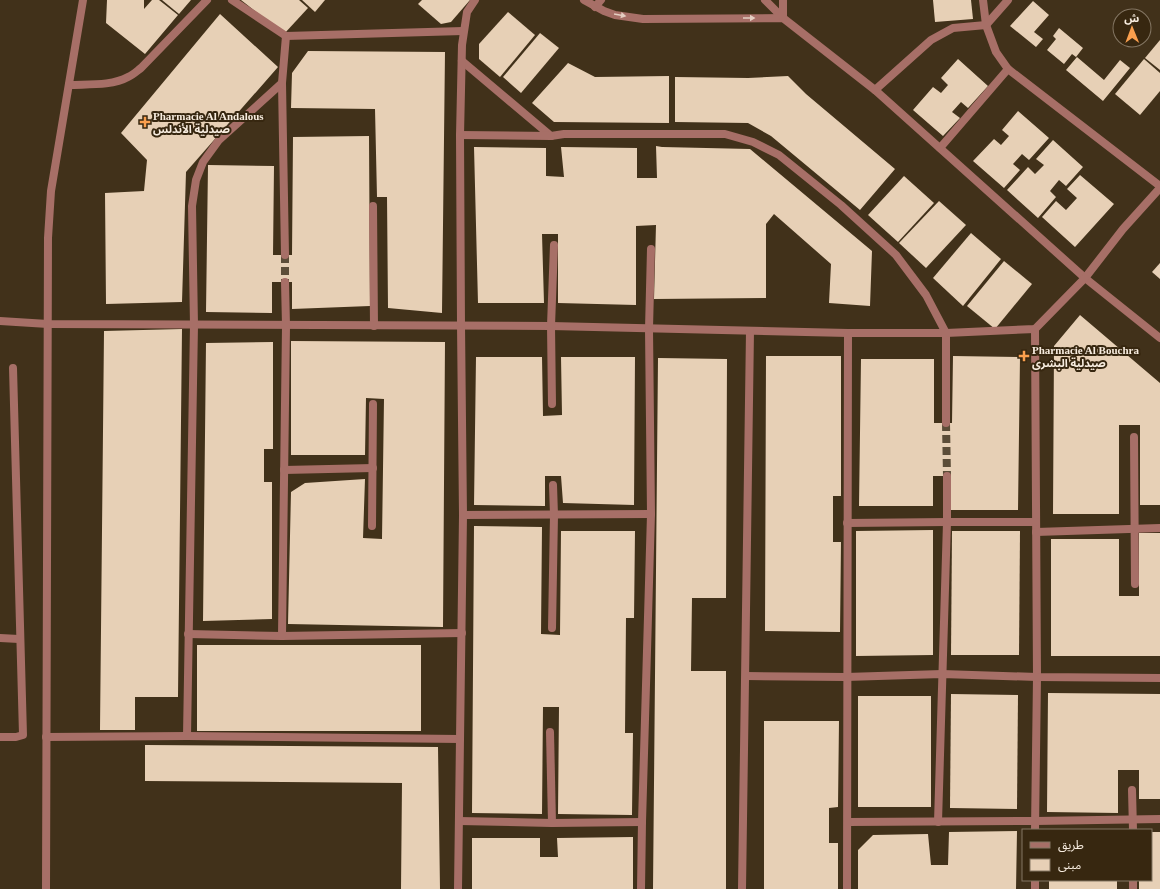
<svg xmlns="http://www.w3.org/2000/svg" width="1160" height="889" font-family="'Times New Roman','Noto Sans Arabic',serif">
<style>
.building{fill:#e7d0b6}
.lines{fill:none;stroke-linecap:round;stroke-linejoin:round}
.street-tunnel{stroke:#5c4d38;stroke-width:8;stroke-dasharray:8 4;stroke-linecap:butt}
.lane{stroke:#a76f67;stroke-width:8}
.street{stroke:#a76f67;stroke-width:8}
.oneway{fill:#e4cec2}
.poi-dot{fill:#fa9f4e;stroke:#372710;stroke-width:1.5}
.labels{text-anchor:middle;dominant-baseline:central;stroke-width:4;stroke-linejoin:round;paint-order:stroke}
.poi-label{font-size:11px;font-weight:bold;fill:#f8ede0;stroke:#372710;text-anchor:start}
</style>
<rect width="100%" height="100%" fill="#41311a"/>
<g class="building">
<polygon points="107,0 144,0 144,9 152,0 159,0 178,15 145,54 106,23"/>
<polygon points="162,0 191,0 179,14"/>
<polygon points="241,0 299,0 308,8 284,34"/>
<polygon points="302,0 325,0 315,12"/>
<polygon points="422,0 470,0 451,22 441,24 418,4"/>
<polygon points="933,0 971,0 973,19 935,22"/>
<polygon points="1033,1 1049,15 1034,32 1043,39 1036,47 1010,26"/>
<polygon points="508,12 535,35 500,77 479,59 479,44"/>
<polygon points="220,14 278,67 186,172 182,302 106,304 105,193 144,191 147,160 121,133"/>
<polygon points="1059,28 1083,48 1076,57 1072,54 1064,64 1047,50 1056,39 1053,36"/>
<polygon points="540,33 559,48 521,93 503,77"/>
<polygon points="1160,40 1160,70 1145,58"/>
<polygon points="308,51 445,52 442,313 388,308 387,197 377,197 375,109 291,108 292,73"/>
<polygon points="1077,57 1104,80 1120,60 1130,68 1103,101 1066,70"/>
<polygon points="958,59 988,86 968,108 961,102 952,112 960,118 943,136 913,110 933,87 941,93 948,85 941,78"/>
<polygon points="1144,59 1160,73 1160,91 1140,115 1115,94"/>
<polygon points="568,63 595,77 669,76 669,123 554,122 532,103"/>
<polygon points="788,76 806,94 895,169 860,210 771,136 748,123 675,122 675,77 748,78"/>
<polygon points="1018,111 1049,138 1029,160 1022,154 1013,164 1020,170 1004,188 973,161 994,139 1001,145 1009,136 1002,130"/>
<polygon points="369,136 370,306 292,309 292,282 272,282 272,313 206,312 208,165 274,166 273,255 292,255 293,137"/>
<polygon points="1053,140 1083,167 1066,186 1059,180 1050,191 1056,197 1038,218 1007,190 1028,167 1035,174 1044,165 1036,159"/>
<polygon points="656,146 662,147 750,149 872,251 870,306 829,303 831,264 774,214 766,224 766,298 654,299 656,225 636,226 636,305 558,303 558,234 542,234 544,303 478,303 474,147 546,148 546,176 564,177 561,147 637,148 637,178 657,178"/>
<polygon points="1080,175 1114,204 1075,247 1042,217 1056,201 1066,210 1077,198 1067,189"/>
<polygon points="904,176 934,203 898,242 868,215"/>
<polygon points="939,201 966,225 926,268 899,243"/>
<polygon points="971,233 1001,259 963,306 933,278"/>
<polygon points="1004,261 1032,284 995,329 967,306"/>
<polygon points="1160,263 1160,279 1152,272"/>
<polygon points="1080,315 1160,383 1160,505 1140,505 1140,425 1119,425 1119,514 1053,514 1054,346"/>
<polygon points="182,329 178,697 135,697 135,730 100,730 104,331"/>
<polygon points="291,341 445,342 443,627 288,624 291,492 305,483 365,479 363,538 382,539 384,399 366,398 365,455 291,455"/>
<polygon points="273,342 273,449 264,449 264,482 272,482 272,619 203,621 206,343"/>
<polygon points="766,356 841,356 841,496 833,496 833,542 841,542 840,632 765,631"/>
<polygon points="953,356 1020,357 1018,510 951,510 951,476 933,476 933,506 859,506 861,359 934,359 934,423 952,423"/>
<polygon points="476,357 542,357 543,416 562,415 561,357 635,357 634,505 563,503 561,476 545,476 545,506 474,505"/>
<polygon points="658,358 727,359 726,598 692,598 691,671 726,671 726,889 653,889"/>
<polygon points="474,526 542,527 541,634 560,635 561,531 635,531 634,618 626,618 625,733 633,733 632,815 558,814 559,707 543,707 542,814 472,813"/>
<polygon points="933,530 933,655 856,656 856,531"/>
<polygon points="952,531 1020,531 1019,655 951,655"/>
<polygon points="1139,533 1160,533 1160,656 1051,656 1051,539 1119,539 1119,596 1139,596"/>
<rect x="197" y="645" width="224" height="86"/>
<polygon points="1048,693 1160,694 1160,799 1139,799 1139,770 1118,770 1118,813 1047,812"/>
<polygon points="951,694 1018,695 1017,809 950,808"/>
<rect x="858" y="696" width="73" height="111"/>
<polygon points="764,721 839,721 838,807 829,808 829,843 838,843 838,889 764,889"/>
<polygon points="145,745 438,747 440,889 401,889 402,783 145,781"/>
<polygon points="1017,831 1016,889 858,889 858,850 873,835 928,834 931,865 948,865 949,832"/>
<polygon points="1151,832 1160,832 1160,889 1139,889 1139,880 1151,880"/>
<polygon points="633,837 633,889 472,889 472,838 540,838 540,857 558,857 557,838"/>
<rect x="1049" y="880" width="68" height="9"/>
</g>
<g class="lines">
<g class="street-tunnel">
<polyline points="285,255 285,282"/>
<polyline points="946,423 947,476"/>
</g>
<g class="lane">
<polyline points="765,0 783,18"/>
<polyline points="595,7 601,0"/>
</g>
<g class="street">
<polyline points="232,0 286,36 463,31"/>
<polyline points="584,0 604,11 615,15 643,19 783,18 875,90 1085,278 1160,338"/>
<polyline points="983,0 986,25 996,52 1008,69 1160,186"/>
<polyline points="783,18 783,0"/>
<polyline points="462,61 551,136 564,134 725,134 753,142 779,155 841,205 896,255 926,295 946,333 946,423"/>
<polyline points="282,83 285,255"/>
<path d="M 69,85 C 88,84 112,86 128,77 C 133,75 137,71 141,68 L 207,0"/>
<polyline points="875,90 931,40 953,28 986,25 1008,0"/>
<polyline points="460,135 551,136"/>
<polyline points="940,148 1008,69"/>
<polyline points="373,206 374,326"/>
<polyline points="0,321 48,324 551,326 848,333 946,333 1035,329 1085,278 1123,229 1160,188"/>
<polyline points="1035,329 1037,677 1035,830"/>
<polyline points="552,404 551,326 554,245"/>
<polyline points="1134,437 1135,584"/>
<polyline points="284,470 373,468"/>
<polyline points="463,515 651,514"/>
<polyline points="847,523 947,522 1036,522"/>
<polyline points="372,526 373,404"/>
<polyline points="1036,532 1160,528"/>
<polyline points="552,628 554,515 553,485"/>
<polyline points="188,634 282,636 462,633"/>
<polyline points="282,636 286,326 285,282"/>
<polyline points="0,638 19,639"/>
<polyline points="746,676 846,677 942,674 1037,677 1160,678"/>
<polyline points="550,732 552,823"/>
<polyline points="187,736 194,325 192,206 196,180 203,162 219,140 282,83 286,36"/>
<polyline points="0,737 16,737 23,735 13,368"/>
<polyline points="46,737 187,736 460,739"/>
<polyline points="1132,790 1133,830"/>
<polyline points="459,821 552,823 642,822"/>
<polyline points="848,822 1036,821 1160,819"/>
<polyline points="938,822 947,522 947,476"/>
<polyline points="1133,880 1133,889"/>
<polyline points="46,889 48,238 51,191 83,0"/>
<polyline points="458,889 463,515 461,325 460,135 462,45 467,12 475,0"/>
<polyline points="641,889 642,822 651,514 649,329 651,249"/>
<polyline points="742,889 750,331"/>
<polyline points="847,889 848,333"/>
<polyline points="1035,889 1035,880"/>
</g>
</g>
<defs><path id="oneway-solid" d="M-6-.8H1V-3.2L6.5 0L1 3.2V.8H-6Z"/></defs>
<g class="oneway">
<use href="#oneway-solid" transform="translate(620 15) rotate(10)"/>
<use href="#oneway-solid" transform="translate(749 18)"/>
</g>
<g class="poi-dot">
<path d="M143 116h4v4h4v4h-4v4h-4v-4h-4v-4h4z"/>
<path d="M1022 350h4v4h4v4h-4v4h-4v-4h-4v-4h4z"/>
</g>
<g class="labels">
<g class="poi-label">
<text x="153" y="116">Pharmacie Al Andalous<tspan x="153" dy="13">صيدلية الأندلس</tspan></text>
<text x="1032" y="350">Pharmacie Al Bouchra<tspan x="1032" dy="13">صيدلية البشرى</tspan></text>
</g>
</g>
<rect x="1022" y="829" width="130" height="52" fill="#372710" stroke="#847663"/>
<rect x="1030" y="842" width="20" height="6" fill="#a76f67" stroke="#847663"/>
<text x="1058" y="849" font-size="12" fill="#f8ede0">طريق</text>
<rect x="1030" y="859" width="20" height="12" fill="#e7d0b6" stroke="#847663"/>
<text x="1058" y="869" font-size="12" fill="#f8ede0">مبنى</text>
<g transform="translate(1132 28) rotate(359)"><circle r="19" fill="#372710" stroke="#847663"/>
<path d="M0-3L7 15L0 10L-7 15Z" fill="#fa9f4e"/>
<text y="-6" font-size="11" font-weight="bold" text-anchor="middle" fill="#f8ede0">ش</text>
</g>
</svg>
